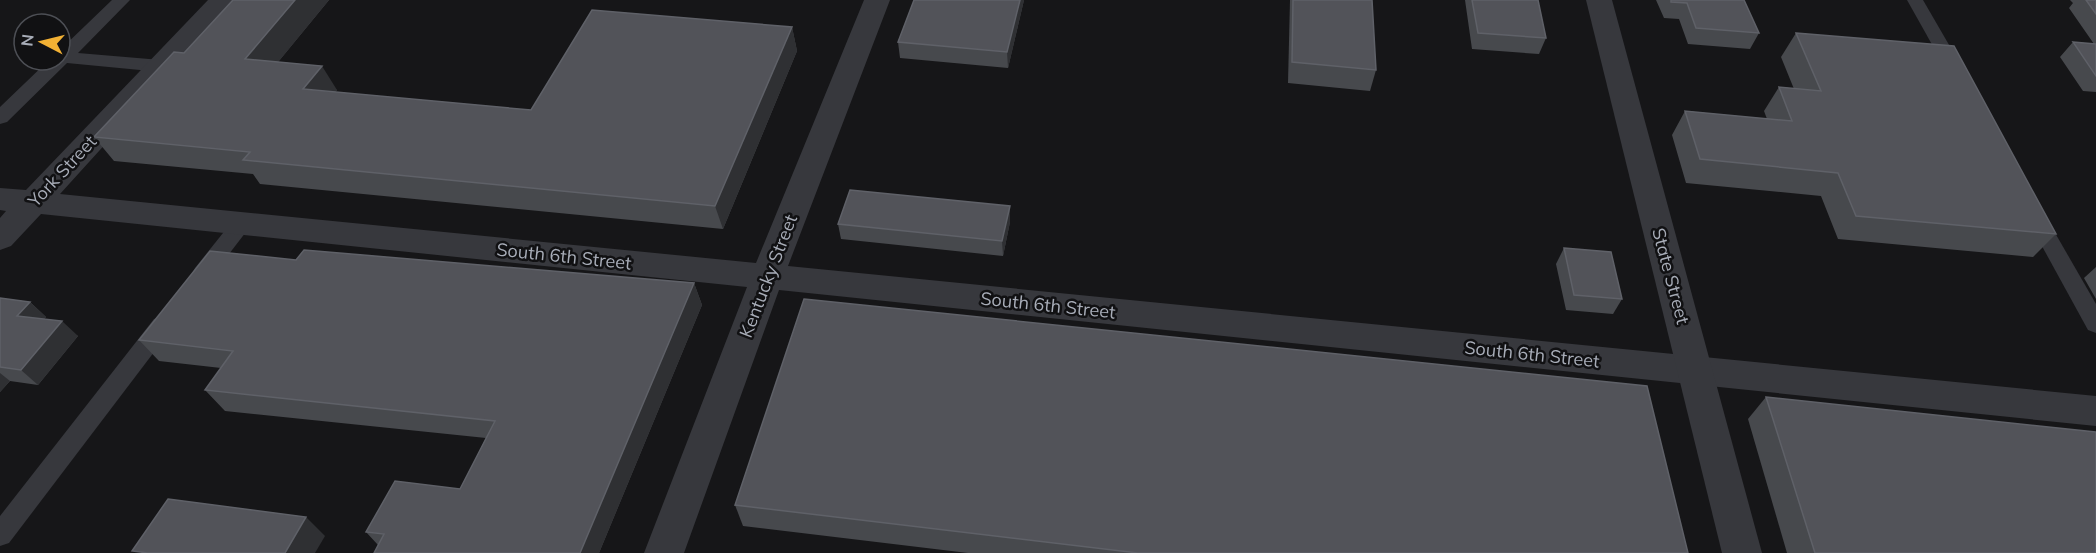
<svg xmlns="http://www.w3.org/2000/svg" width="2096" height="553" font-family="Mulish,sans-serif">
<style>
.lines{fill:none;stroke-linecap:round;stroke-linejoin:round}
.service{fill:#37383d;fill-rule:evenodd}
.minor{fill:#37383d;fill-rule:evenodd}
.tertiary{fill:#37383d;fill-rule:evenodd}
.wall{fill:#47494d}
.shaded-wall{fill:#2f3033}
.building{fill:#525359;stroke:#5f6168;stroke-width:1.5}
.labels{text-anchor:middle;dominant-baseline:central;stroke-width:5;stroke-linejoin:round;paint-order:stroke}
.street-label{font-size:18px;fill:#a8adb8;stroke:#111113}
</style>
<rect width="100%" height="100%" fill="#161618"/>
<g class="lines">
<g class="service">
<polygon points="112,0 130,0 78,53 161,60 170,66 167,70 161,72 67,63 7,122 0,124 0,107 49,60 60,60 60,50"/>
<polygon points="1907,0 1923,0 1963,69 1960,73 1948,73"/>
<polygon points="2036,210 2043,212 2096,304 2096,333 2088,330 2026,217 2029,212"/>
<polygon points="242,216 249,218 252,223 249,228 209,280 202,282 195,280 192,274 195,268 235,218"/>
<polygon points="162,316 170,319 173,325 170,331 9,543 0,546 0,516 154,319"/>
</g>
<polygon class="minor" points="208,0 236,0 60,194 756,263 864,0 890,0 788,266 2096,396 2096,426 779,290 684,553 644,553 747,287 41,214 11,246 0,250 0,218 6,211 0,210 0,188 26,190"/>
<polygon class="tertiary" points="1586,0 1612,0 1762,553 1722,553"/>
</g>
<g class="wall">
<polygon points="233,0 329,0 278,62 337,90 335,92 531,110 792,27 797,51 723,229 260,184 253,174 114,161 94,137 184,53"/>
<polygon points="1024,0 1008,68 900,58 898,42"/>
<polygon points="1290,0 1372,0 1376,70 1370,91 1288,83"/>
<polygon points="1465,0 1538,0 1546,38 1539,54 1472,49"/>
<polygon points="1656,0 1744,0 1759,33 1750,49 1688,44 1679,19 1664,18"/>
<polygon points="2070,0 2096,0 2096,92 2083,91 2060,57 2073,42 2094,44 2069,8 2073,3"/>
<polygon points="1796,33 2056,234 2033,257 1838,239 1821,196 1686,183 1672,135 1685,111 1767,119 1764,111 1779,87 1794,89 1781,57"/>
<polygon points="1010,206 1010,222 1003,256 841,239 838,224"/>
<polygon points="1564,248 1622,299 1613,314 1566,310 1556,264"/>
<polygon points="296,260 694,283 702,305 599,553 374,553 378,545 366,532 460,489 486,438 225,411 205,390 221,368 159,361 139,340"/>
<polygon points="2096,267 2096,299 2084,278"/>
<polygon points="0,298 30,302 46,317 44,319 78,336 38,385 10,381 0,392"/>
<polygon points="1766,397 2096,553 1787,553 1748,419"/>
<polygon points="735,505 1688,553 968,553 743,526"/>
</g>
<g class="shaded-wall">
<polygon points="295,0 329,0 261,83 245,59"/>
<polygon points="1020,0 1024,0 1008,68 1007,52"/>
<polygon points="792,27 797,51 723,229 715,206"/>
<polygon points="322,66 337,90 319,113 303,89"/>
<polygon points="1010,206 1010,222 1003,256 1002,241"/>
<polygon points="694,283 702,305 599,553 580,553"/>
<polygon points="30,302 46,317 34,331 17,316"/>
<polygon points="62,321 78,336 38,385 21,370"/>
<polygon points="0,373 10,381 0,392"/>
<polygon points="306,517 325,536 315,553 285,553"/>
</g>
<g class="building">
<polygon points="233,0 295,0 245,59 322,66 303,89 531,110 592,10 792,27 715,206 243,160 250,152 94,137 174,52 184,53"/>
<polygon points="914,0 1020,0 1007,52 898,42"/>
<polygon points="1293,0 1372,0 1376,70 1292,62"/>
<polygon points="1472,0 1538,0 1546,38 1478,33"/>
<polygon points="1671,0 1744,0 1759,33 1696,28 1687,3 1671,2"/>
<polygon points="2086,0 2096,0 2096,14"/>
<polygon points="1796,33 1954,46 2056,234 1856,216 1838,173 1700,159 1685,111 1792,121 1779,87 1821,91"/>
<polygon points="2073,42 2096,44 2096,76"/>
<polygon points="850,190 1010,206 1002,241 838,224"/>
<polygon points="1564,248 1611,252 1622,299 1574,295"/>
<polygon points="304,250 694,283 580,553 374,553 384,534 366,532 395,481 460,489 495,421 205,390 233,351 139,340 210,251 296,260"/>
<polygon points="0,298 30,302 17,316 62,321 21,370 0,367"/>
<polygon points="804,299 1647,386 1688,553 1138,553 735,505"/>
<polygon points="1766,397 2096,432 2096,553 1815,553"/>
<polygon points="168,499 306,517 285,553 148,553 132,551"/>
</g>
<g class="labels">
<g class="street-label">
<text transform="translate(62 171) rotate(-47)">York Street</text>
<text transform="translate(564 256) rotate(6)">South 6th Street</text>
<text transform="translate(768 276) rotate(-69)">Kentucky Street</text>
<text transform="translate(1671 276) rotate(75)">State Street</text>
<text transform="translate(1048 305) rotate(6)">South 6th Street</text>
<text transform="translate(1532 354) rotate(6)">South 6th Street</text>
</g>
</g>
<g transform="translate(42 42) rotate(277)"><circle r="28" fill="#111113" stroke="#4d4f55" stroke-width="1.5"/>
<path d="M0-4.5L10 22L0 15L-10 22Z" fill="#f2b134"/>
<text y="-9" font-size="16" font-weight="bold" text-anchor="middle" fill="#a8adb8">N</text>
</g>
</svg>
